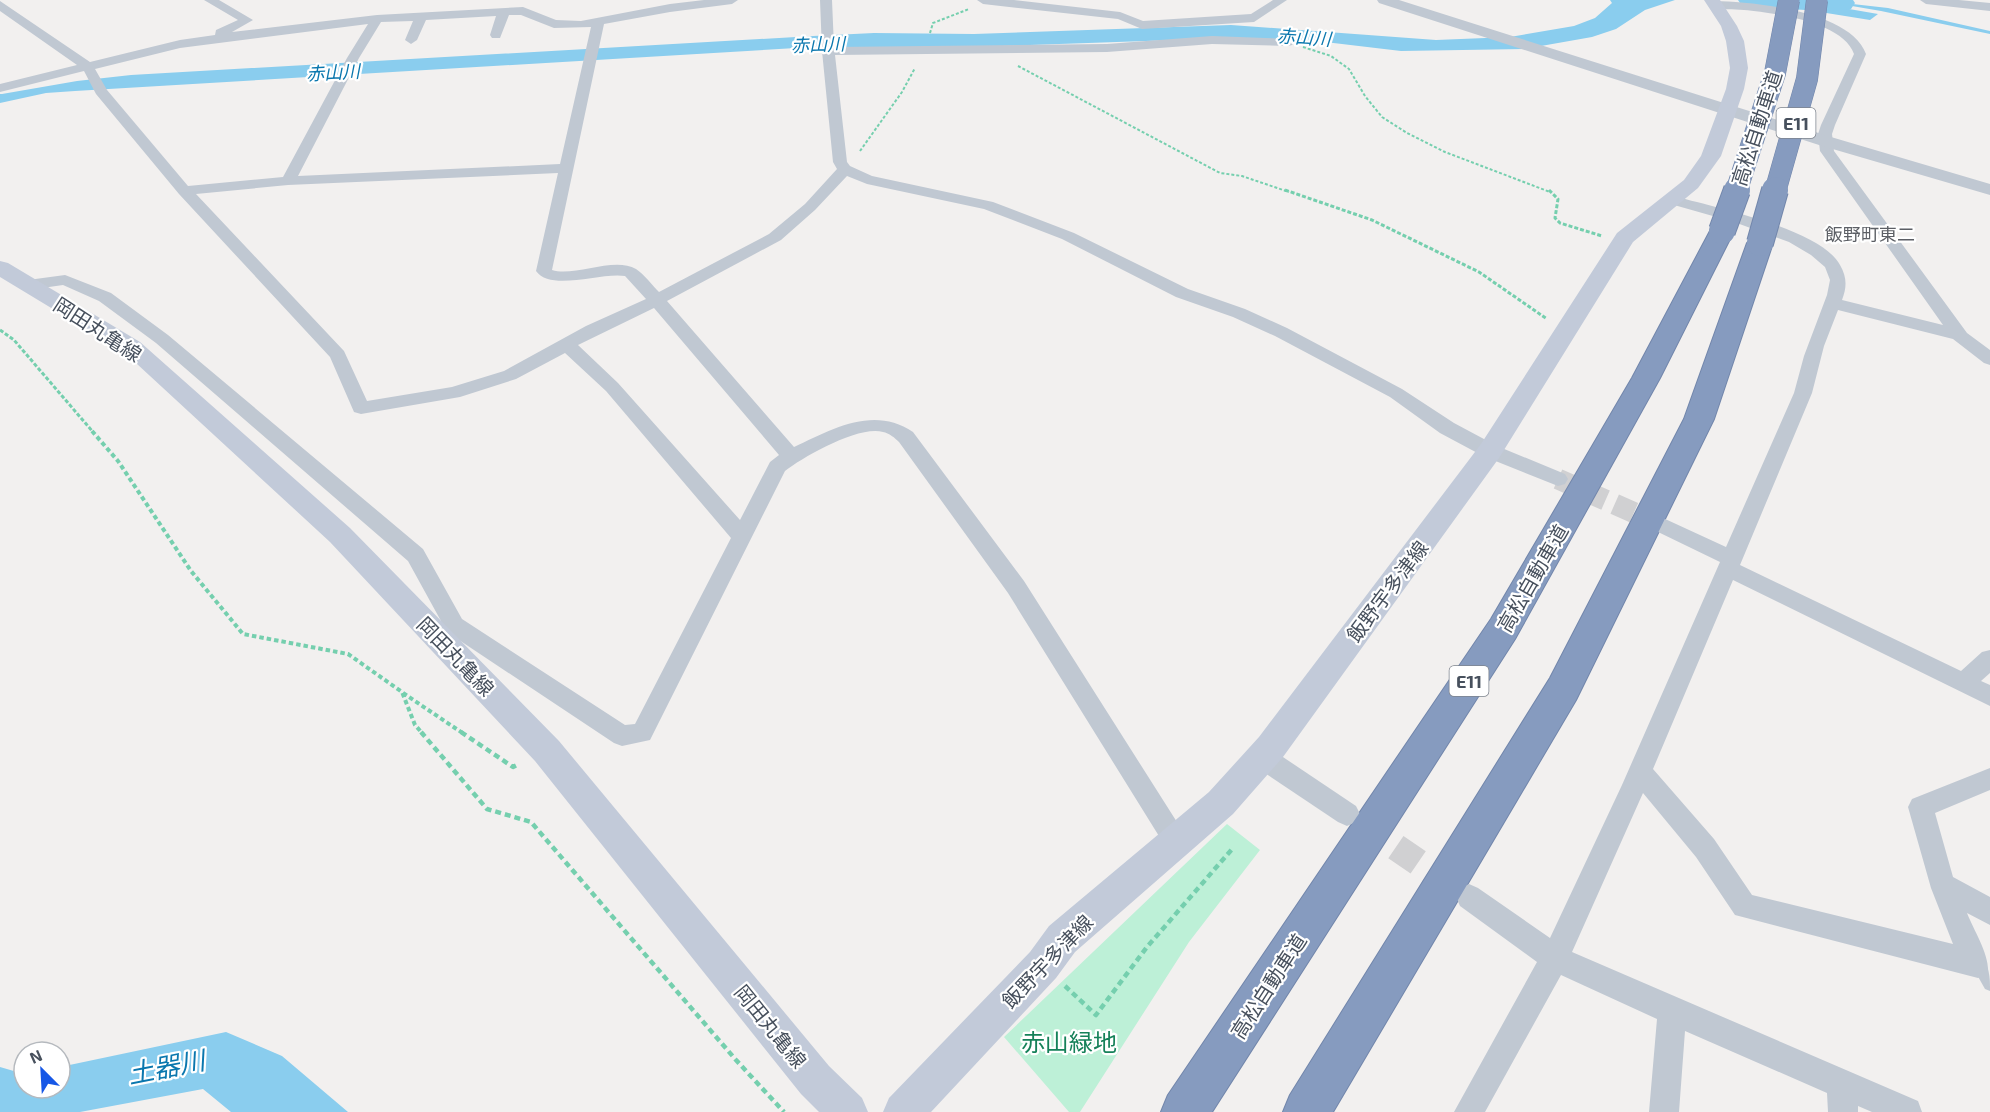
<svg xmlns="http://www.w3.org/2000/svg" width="1990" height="1112" font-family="'Exo 2','Noto Sans JP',sans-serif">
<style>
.green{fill:#bdf0d7}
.water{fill:#8acdee}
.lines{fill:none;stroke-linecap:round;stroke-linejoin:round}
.river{fill:#8acdee;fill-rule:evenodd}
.minor-tunnel-far1{stroke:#d0d0d2;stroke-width:21;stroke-dasharray:21 10;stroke-linecap:butt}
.minor-tunnel{stroke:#d0d0d2;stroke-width:27;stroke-dasharray:27 14;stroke-linecap:butt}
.motorway-casing{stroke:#7286ab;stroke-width:2}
.path-far3{stroke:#75cfae;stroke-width:2;stroke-dasharray:3 2;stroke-linecap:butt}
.path-far2{stroke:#75cfae;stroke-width:3;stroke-dasharray:4 2;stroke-linecap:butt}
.path-far1{stroke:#75cfae;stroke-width:4;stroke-dasharray:4.5 3;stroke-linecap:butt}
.path{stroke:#75cfae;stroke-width:4.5;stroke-dasharray:6 4;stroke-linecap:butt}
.service{fill:#c0c8d2;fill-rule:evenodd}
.minor{fill:#c0c8d2;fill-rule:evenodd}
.tertiary{fill:#c0c8d2;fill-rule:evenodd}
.secondary{fill:#c2cad9;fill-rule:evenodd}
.motorway{fill:#869bbf;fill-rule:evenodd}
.motorway-bridge-far1-casing{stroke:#7286ab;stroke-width:22;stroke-linecap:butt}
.motorway-bridge-casing{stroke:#7286ab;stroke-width:28;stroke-linecap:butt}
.motorway-bridge-far1{stroke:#869bbf;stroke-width:21}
.motorway-bridge{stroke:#869bbf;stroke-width:26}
.labels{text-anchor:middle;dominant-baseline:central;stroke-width:4.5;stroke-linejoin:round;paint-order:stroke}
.far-water-label{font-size:18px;font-style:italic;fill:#0a77ae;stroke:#fff}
.shield{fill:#fff;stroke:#7e848e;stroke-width:1.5}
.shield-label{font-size:18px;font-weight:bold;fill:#47505d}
.far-quarter-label{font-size:18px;fill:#5c5f65;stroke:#fff}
.street-label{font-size:20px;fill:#47505d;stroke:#fff}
.near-park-label{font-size:24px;fill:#158159;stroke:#fff}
.near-water-label{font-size:26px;font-style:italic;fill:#0a77ae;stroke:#fff}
</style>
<rect width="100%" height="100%" fill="#f2f0ef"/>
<polygon class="green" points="1227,824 1260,850 1189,942 1080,1112 1069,1112 1004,1037"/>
<g class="water">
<polygon points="1610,0 1675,0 1645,10 1616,29 1592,37 1524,49 1401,51 1325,42 1232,38 973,47 813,47 75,91 46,93 0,103 0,94 2,94 77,81 131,75 813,36 874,33 974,34 1231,25 1436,40 1510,37 1574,26 1595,18 1612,3"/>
<polygon points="1746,0 1797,0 1878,14 1870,20"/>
<polygon points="1817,0 1888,8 1990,31 1990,34 1881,11"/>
<polygon points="226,1032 282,1056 348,1112 231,1112 203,1089 80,1112 0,1112 0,1067 24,1074 24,1088 60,1088 60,1067"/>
</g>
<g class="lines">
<polygon class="river" points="1738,0 1853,0 1855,3 1851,9 1841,11 1752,8 1742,6"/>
<polyline class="minor-tunnel-far1" points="1558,479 1662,525"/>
<polyline class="minor-tunnel" points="1362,824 1453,886"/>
<g class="motorway-casing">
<g id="motorway">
<polygon points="1722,224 1731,226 1734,231 1660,378 1515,639 1212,1112 1161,1112 1168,1095 1491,619 1632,378 1710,231 1713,226"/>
<polygon points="1760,235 1769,238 1773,243 1714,419 1576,700 1333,1112 1283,1112 1290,1095 1550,678 1684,419 1747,243 1751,238"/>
</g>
</g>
<g class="path-far3">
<polyline points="930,33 933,23 969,9"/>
<polyline points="1303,47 1331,56 1349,69 1365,96 1382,117 1407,133 1445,152 1550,192"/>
<polyline points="1018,66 1220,173 1242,176 1289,192"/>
<polyline points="860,151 902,92 915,68"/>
</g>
<g class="path-far2">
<polyline points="1285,190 1372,220 1479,272 1547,319"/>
<polyline points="1549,190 1558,199 1555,218 1560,223 1602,236"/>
<polyline points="0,330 14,340 93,432"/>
</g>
<g class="path-far1">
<polyline points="92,431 118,461 191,571 243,634 348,654 402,692 415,725 423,734"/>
<polyline points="403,693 464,734"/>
</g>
<g class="path">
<polyline points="421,732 487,809 531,822 736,1060 784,1112"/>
<polyline points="461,732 513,767 519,764"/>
<polyline points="1065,986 1096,1015 1147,947 1233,848"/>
</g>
<path class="service" d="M 1978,957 C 1990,963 1990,978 1990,991 L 1985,989 L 1971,964 L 1973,959 Z"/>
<g class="minor">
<path d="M 204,0 L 219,0 L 253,20 L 232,32 L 377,15 L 523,7 L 556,20 L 581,21 L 670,4 L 704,0 L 738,0 L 732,4 L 670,12 L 604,24 L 552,270 C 575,277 614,256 636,269 C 644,274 652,285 659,292 L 769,234 L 805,204 L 837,169 L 833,162 L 822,51 L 820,0 L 832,0 L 834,47 L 1107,44 L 1212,36 L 1292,39 L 1294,42 L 1292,45 L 1288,46 L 1212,44 L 1107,52 L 835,55 L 847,162 L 850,166 L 872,176 L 993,202 L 1074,233 L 1188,289 L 1245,309 L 1287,328 L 1402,389 L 1454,423 L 1497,446 L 1565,474 L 1568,479 L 1565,484 L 1558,486 L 1483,456 L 1440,433 L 1390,397 L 1275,336 L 1233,317 L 1176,297 L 1062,239 L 984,209 L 867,184 L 847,176 L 815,210 L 781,240 L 667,301 L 794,447 C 832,429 874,405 913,432 L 1024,581 L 1189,841 L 1185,849 L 1176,853 L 1167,849 L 1008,593 L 899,442 C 895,438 889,433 883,432 C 859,425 803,457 785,471 L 650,740 L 622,746 L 614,743 L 453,636 L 441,640 L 433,637 L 430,631 L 433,625 L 441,621 L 408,561 L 156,343 L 99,301 L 63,285 L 28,290 L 20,285 L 28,280 L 65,275 L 111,293 L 168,335 L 423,549 L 462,619 L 625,725 L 635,724 L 731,538 L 606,391 L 565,353 L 516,379 L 460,397 L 361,414 L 354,412 L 330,357 L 179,194 L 96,94 L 84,71 L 0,92 L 0,84 L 77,65 L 0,11 L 0,1 L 90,62 L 180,40 L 215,35 L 216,30 L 238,20 ZM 509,15 L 521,15 L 554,28 L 591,27 L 560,164 L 298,176 L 359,58 L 381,22 L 413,21 L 405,40 L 411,44 L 417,40 L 426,20 L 496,16 L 490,35 L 492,38 L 500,38 ZM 368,24 L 347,58 L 283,177 L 188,186 L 107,90 L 95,69 L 180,48 ZM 558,173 L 536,271 C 551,292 601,272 625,276 L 646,299 L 586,326 L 504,371 L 452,387 L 367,401 L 344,351 L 196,194 L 288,185 ZM 654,308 L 779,455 L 770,462 L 740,520 L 618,383 L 578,345 Z"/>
<polygon points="977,0 1014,0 1120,12 1143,21 1251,14 1273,0 1287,0 1254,22 1142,29 1118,19 983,4"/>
<polygon points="1920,0 1959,0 1990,3 1990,11 1926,4"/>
<path d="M 1715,1 C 1755,2 1851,11 1866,54 L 1835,125 L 1832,134 L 1834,151 L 1967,333 L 1990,350 L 1990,365 L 1984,363 L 1953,339 L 1838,310 L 1824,346 L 1812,393 L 1740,565 L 1961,671 L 1982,652 L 1990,650 L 1990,673 L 1981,681 L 1990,685 L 1990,706 L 1733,580 L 1653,769 L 1714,839 L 1752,895 L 1953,944 L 1931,888 L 1908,807 L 1912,799 L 1990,768 L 1990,790 L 1935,813 L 1953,877 L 1990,897 L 1990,925 L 1967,913 C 1974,931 1990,955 1988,974 L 1978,978 L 1735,915 L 1696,857 L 1643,793 L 1572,952 L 1918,1101 L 1922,1112 L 1872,1112 L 1858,1106 L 1858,1112 L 1828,1112 L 1827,1093 L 1685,1031 L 1679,1112 L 1649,1112 L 1657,1019 L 1561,975 L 1485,1112 L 1454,1112 L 1537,962 L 1460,906 L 1456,897 L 1460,888 L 1469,884 L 1478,888 L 1550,938 L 1622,785 L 1720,562 L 1656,531 L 1653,526 L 1656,521 L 1663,518 L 1726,547 L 1794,393 L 1804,356 L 1827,295 L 1830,280 L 1825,267 L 1811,255 L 1789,242 L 1734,222 L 1667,203 L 1664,200 L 1667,197 L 1677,197 C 1715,207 1822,230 1840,265 C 1847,277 1847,287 1842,300 L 1943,325 L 1820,151 L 1818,134 L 1821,125 L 1854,54 C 1843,22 1774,13 1744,10 C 1733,9 1721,10 1711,8 L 1711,2 Z"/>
<polygon points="1262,746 1271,749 1356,806 1360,814 1356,822 1347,826 1338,822 1253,765 1250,757 1253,749"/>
</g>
<polygon class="tertiary" points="1377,0 1399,0 1831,137 1990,184 1990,195 1819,145 1379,3"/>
<g class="secondary">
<polygon points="1704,0 1720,0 1737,26 1744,41 1748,68 1744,89 1721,156 1698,188 1633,242 1499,458 1283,757 1233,814 1075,952 1056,978 931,1112 883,1112 889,1098 1030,952 1049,926 1209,792 1259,737 1481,444 1617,233 1684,180 1701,156 1726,89 1730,68 1726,41 1721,26"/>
<polygon points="0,261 8,263 140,342 350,528 559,741 829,1066 862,1098 868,1112 819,1112 801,1094 535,761 330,542 124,352 0,277"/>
</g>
<use href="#motorway" class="motorway"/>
<g class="motorway-bridge-far1-casing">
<g id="motorway-bridge-far1">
<polyline points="1736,192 1775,73 1789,0"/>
<polyline points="1775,192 1807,79 1817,0"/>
</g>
</g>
<g class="motorway-bridge-casing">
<g id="motorway-bridge">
<polyline points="1722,231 1737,190"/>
<polyline points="1760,243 1775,190"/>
</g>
</g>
<use href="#motorway-bridge-far1" class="motorway-bridge-far1"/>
<use href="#motorway-bridge" class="motorway-bridge"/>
</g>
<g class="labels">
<g class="far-water-label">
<text transform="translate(1304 37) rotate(4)">赤山川</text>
<text transform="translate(818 44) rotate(-2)">赤山川</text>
<text transform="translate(333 72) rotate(-3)">赤山川</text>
</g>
<g class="shield">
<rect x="1776.5" y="108" width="39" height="30" rx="4.5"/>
<rect x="1449.5" y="666" width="39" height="30" rx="4.5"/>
</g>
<g class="shield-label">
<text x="1796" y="123">E11</text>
<text x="1469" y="681">E11</text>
</g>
<g class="far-quarter-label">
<text x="1870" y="234">飯野町東二</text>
</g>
<g class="street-label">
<text transform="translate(1756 128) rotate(-72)">高松自動車道</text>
<text transform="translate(98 329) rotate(33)">岡田丸亀線</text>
<text transform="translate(1532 578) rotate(-60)">高松自動車道</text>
<text transform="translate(1387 591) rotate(-53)">飯野宇多津線</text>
<text transform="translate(456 656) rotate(46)">岡田丸亀線</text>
<text transform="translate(1047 961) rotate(-46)">飯野宇多津線</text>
<text transform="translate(1268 986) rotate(-57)">高松自動車道</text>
<text transform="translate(771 1026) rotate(51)">岡田丸亀線</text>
</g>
<g class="near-park-label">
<text x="1069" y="1041">赤山緑地</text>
</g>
<g class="near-water-label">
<text transform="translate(166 1066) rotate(-11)">土器川</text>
</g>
</g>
<g transform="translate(42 1070) rotate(336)"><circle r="28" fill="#ffffff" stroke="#b5b9be" stroke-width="1.5"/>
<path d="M0-4.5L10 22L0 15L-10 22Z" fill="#1657e6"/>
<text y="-9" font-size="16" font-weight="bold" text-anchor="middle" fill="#47505d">N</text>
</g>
</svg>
